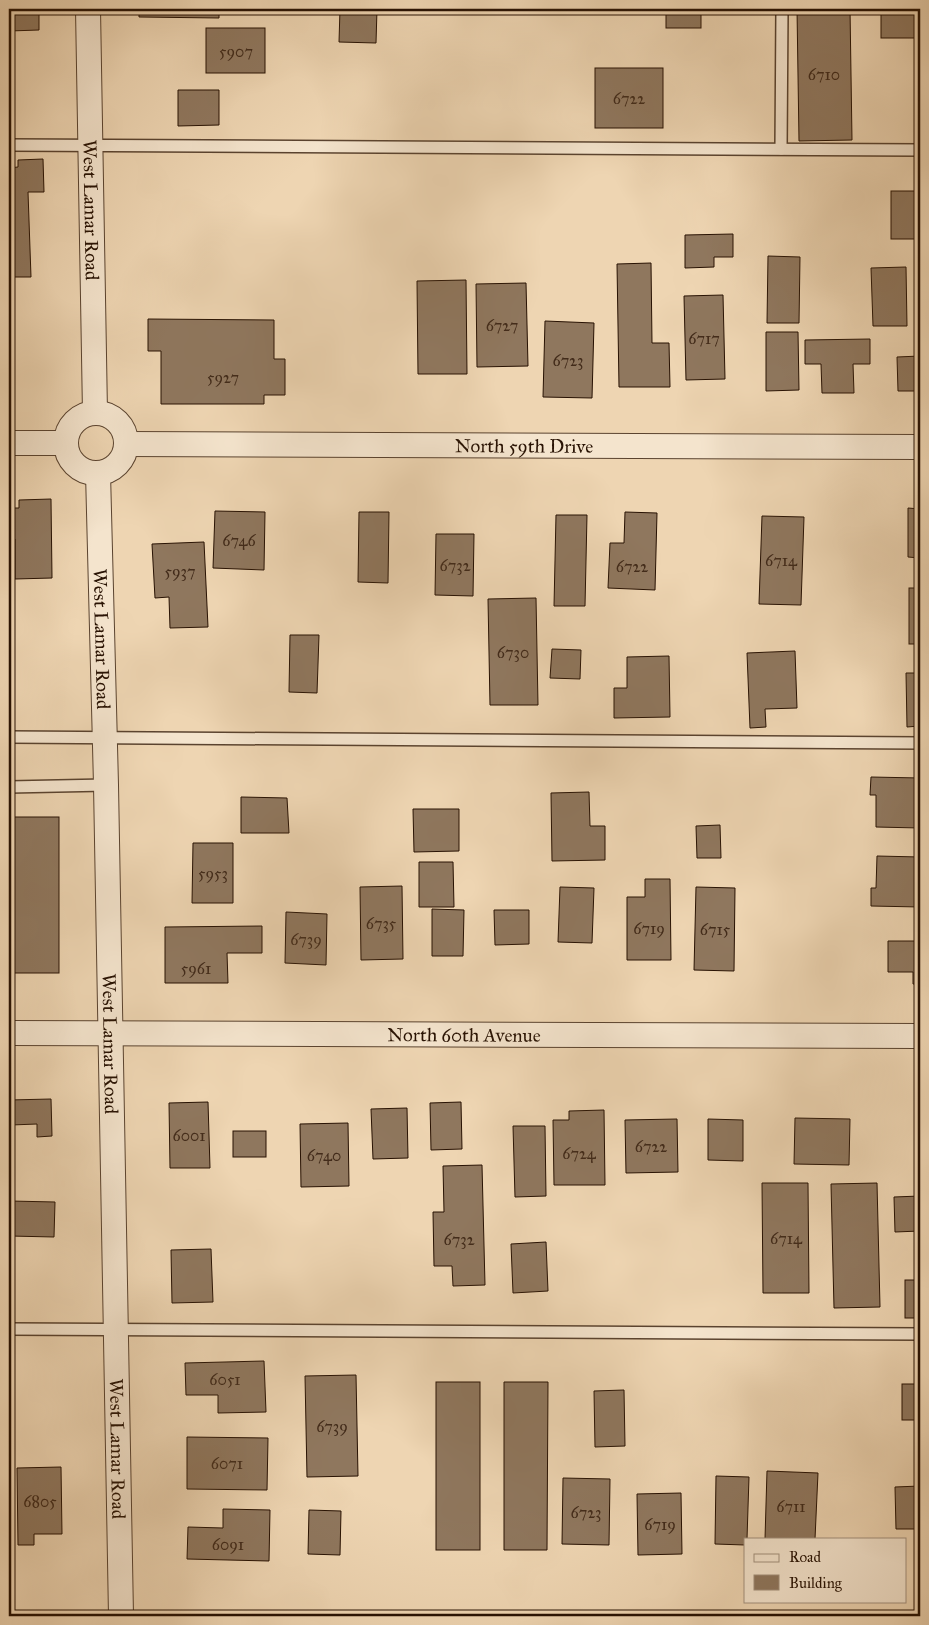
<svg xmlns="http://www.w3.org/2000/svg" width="929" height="1625" font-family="'IM FELL Great Primer',serif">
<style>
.building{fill:#8f775e;stroke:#281203}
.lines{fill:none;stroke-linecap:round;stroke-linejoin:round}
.service-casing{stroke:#5a432f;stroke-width:14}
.minor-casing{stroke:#5a432f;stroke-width:26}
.service{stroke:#f4e4cd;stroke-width:11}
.minor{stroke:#f4e4cd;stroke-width:24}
.labels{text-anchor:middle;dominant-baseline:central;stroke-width:4.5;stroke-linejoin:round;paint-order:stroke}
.number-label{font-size:16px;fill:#422b1a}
.street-label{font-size:19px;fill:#281203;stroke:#f4e4cd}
</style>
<rect width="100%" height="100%" fill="#eed5b2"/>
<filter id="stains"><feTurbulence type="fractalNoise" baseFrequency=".004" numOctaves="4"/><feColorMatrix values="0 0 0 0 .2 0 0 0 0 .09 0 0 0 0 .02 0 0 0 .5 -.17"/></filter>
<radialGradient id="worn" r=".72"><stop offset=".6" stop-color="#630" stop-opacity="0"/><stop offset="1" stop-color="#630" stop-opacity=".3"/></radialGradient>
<g class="building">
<polygon points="9,9 39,9 39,30 9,31"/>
<polygon points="139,9 219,9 219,18 139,17"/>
<polygon points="340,9 377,9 376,43 339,42"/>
<rect x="666" y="9" width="35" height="19"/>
<polygon points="797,9 850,9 852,140 799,141"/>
<rect x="881" y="9" width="39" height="29"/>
<rect x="206" y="28" width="59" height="45"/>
<rect x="595" y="68" width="68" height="60"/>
<polygon points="178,90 219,90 219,125 178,126"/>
<polygon points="43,159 44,192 28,192 31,277 9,277 9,168 18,167 18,160"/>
<rect x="891" y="191" width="29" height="48"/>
<polygon points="733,234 733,257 714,257 714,267 685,268 685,235"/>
<polygon points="768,256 800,257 799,323 767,323"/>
<polygon points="651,263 652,343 669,343 670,387 619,387 617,264"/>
<polygon points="906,267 907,326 873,326 871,268"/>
<polygon points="466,280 467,374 418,374 417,281"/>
<polygon points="526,283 528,366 477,367 476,284"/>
<polygon points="723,295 725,379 686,380 684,296"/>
<polygon points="9,308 12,309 12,368 9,368"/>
<polygon points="148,319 274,320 274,359 285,359 285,395 264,395 264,404 161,404 161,351 148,351"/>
<polygon points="545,321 594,323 592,398 543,397"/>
<polygon points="766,332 798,332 799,390 766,391"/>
<polygon points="870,339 870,364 853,364 854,393 822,393 821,364 805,364 805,340"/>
<polygon points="920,356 920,391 898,391 897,357"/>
<polygon points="51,499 52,578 15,579 15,539 9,539 9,508 19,508 19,500"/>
<polygon points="908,508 920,509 920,558 908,557"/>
<polygon points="215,511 265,512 264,570 213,568"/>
<polygon points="359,512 389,512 388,583 358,582"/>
<polygon points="625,512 657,513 655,590 608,588 610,543 624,543"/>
<polygon points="556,515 587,515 585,606 554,606"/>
<polygon points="762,516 804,517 801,605 759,604"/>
<polygon points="436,534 474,534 473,596 435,595"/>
<polygon points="204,542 208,627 170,628 169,597 155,598 152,544"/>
<rect x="909" y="588" width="11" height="56"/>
<polygon points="536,598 538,705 490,705 488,599"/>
<polygon points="290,635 319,635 317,693 289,692"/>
<polygon points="552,649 581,650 580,679 550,678"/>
<polygon points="795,651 797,708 765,709 766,727 750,728 747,653"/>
<polygon points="669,656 670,717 614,718 614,688 627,688 627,657"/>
<polygon points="906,673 920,673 920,726 907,727"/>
<polygon points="871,777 920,778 920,828 876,827 876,795 870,795"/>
<polygon points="589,792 590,826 605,826 605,860 552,861 551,793"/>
<polygon points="241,797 287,798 289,833 241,833"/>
<polygon points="413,809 459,809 459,851 414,852"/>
<rect x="9" y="817" width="50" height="156"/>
<polygon points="720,825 721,858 697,858 696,826"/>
<polygon points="193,843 233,843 233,903 192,903"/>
<polygon points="877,856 920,857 920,907 871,906 871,888 876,888"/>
<polygon points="419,862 453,862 454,907 419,907"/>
<polygon points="645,879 670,879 671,960 627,960 627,897 645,897"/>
<polygon points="402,886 403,959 361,960 360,887"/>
<polygon points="560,887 594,888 592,943 558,942"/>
<polygon points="696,887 735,888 734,971 694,970"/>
<polygon points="432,909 464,910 463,956 432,956"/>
<polygon points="494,910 529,910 529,944 495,945"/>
<polygon points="286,912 327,914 326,965 285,963"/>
<polygon points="262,926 262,953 227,953 228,983 165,983 165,927"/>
<polygon points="888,941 920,941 920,984 913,984 913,972 888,972"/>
<polygon points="51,1099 52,1136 37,1137 37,1124 11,1125 12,1166 9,1166 9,1100"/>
<polygon points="208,1102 210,1168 170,1168 169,1103"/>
<polygon points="461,1102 462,1149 431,1150 430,1103"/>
<polygon points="916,1104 920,1104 920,1146 918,1146"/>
<polygon points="407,1108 408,1158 373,1159 371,1109"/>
<polygon points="604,1110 605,1185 554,1185 553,1120 569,1120 569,1111"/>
<polygon points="795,1118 850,1119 849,1165 794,1164"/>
<polygon points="677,1119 678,1172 626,1173 625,1120"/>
<polygon points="708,1119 743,1120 743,1161 708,1160"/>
<polygon points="348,1123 349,1186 301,1187 300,1124"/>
<polygon points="513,1126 545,1126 546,1196 515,1197"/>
<rect x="233" y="1131" width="33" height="26"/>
<polygon points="482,1165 485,1285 453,1286 452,1266 434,1266 433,1212 444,1212 443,1166"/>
<polygon points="762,1183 808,1183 809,1293 763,1293"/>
<polygon points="877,1183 880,1307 834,1308 831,1184"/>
<polygon points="920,1196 920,1231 895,1232 894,1197"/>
<polygon points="10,1201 55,1202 54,1237 10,1236"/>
<polygon points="546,1242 548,1291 513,1293 511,1244"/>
<polygon points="211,1249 213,1302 172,1303 171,1250"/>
<rect x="905" y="1280" width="15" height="38"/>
<polygon points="264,1361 266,1412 218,1413 218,1395 186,1395 185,1363"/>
<polygon points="356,1375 358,1476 307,1477 305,1376"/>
<rect x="436" y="1382" width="44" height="168"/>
<polygon points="504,1382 548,1382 547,1550 504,1550"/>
<rect x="902" y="1384" width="18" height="36"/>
<polygon points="624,1390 625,1446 595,1447 594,1391"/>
<polygon points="187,1437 268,1438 267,1490 187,1489"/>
<polygon points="61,1467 62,1534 34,1534 34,1545 18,1545 17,1468"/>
<polygon points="767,1471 818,1473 815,1539 765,1539"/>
<polygon points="716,1476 749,1477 747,1539 745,1539 745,1545 715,1544"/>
<polygon points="563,1478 610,1479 609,1545 562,1544"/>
<polygon points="920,1486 920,1554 919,1529 896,1529 895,1487"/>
<polygon points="681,1493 682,1554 638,1555 637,1494"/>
<polygon points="223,1509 270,1510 269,1561 187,1559 188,1527 223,1528"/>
<polygon points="309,1510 341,1511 340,1555 308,1554"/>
</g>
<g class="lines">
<g class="service-casing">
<g id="service">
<polyline points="9,145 920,150"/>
<polyline points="781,149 782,9"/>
<polyline points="9,737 920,743"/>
<polyline points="9,787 106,785"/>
<polyline points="9,1329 920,1334"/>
</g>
</g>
<g class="minor-casing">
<g id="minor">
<path id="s1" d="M 88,9 L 95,413"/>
<circle cx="96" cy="443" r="30"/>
<polyline points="9,443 66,443"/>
<path id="s2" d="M 126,444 L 920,447"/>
<path id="s3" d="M 98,473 L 106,785 L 121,1616"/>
<path id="s4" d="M 9,1033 L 920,1036"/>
</g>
</g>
<use href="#service" class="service"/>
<use href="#minor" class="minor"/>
</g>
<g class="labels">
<g class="number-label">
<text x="236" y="51">5907</text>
<text x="824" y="74">6710</text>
<text x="629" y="98">6722</text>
<text x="502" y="325">6727</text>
<text x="704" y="338">6717</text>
<text x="568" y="360">6723</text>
<text x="223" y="377">5927</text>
<text x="239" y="540">6746</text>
<text x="781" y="560">6714</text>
<text x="455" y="565">6732</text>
<text x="632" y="566">6722</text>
<text x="180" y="571">5937</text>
<text x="513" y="652">6730</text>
<text x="213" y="873">5953</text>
<text x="381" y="923">6735</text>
<text x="649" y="928">6719</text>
<text x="715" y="929">6715</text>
<text x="306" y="939">6739</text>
<text x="196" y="968">5961</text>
<text x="189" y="1135">6001</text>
<text x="651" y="1146">6722</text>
<text x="579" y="1153">6724</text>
<text x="324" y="1155">6740</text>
<text x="786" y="1238">6714</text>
<text x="459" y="1239">6732</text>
<text x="225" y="1379">6051</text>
<text x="332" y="1426">6739</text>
<text x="227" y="1463">6071</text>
<text x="40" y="1501">6805</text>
<text x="791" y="1506">6711</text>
<text x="586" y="1512">6723</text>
<text x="660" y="1524">6719</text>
<text x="228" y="1544">6091</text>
</g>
<g class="street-label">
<text stroke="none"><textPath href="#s1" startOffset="201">West Lamar Road</textPath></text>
<text stroke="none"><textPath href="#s2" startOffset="398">North 59th Drive</textPath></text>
<text stroke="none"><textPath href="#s3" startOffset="166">West Lamar Road</textPath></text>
<text stroke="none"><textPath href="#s4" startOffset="455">North 60th Avenue</textPath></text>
<text stroke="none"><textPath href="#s3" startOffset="571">West Lamar Road</textPath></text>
<text stroke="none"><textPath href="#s3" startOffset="976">West Lamar Road</textPath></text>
</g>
</g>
<rect width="929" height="1625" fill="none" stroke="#eed5b2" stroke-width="30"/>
<rect x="10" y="10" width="909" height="1605" fill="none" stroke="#281203" stroke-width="2.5"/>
<rect x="15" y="15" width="899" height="1595" fill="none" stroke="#281203"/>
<rect x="744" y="1538" width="162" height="65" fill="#f4e4cd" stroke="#a2907c"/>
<rect x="754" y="1554" width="25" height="8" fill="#f4e4cd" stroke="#a2907c"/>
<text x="789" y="1562" font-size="15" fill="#281203">Road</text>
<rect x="754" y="1575" width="25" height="15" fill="#8f775e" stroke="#a2907c"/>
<text x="789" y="1588" font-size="15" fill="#281203">Building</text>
<rect width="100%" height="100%" filter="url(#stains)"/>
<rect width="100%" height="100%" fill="url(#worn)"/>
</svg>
